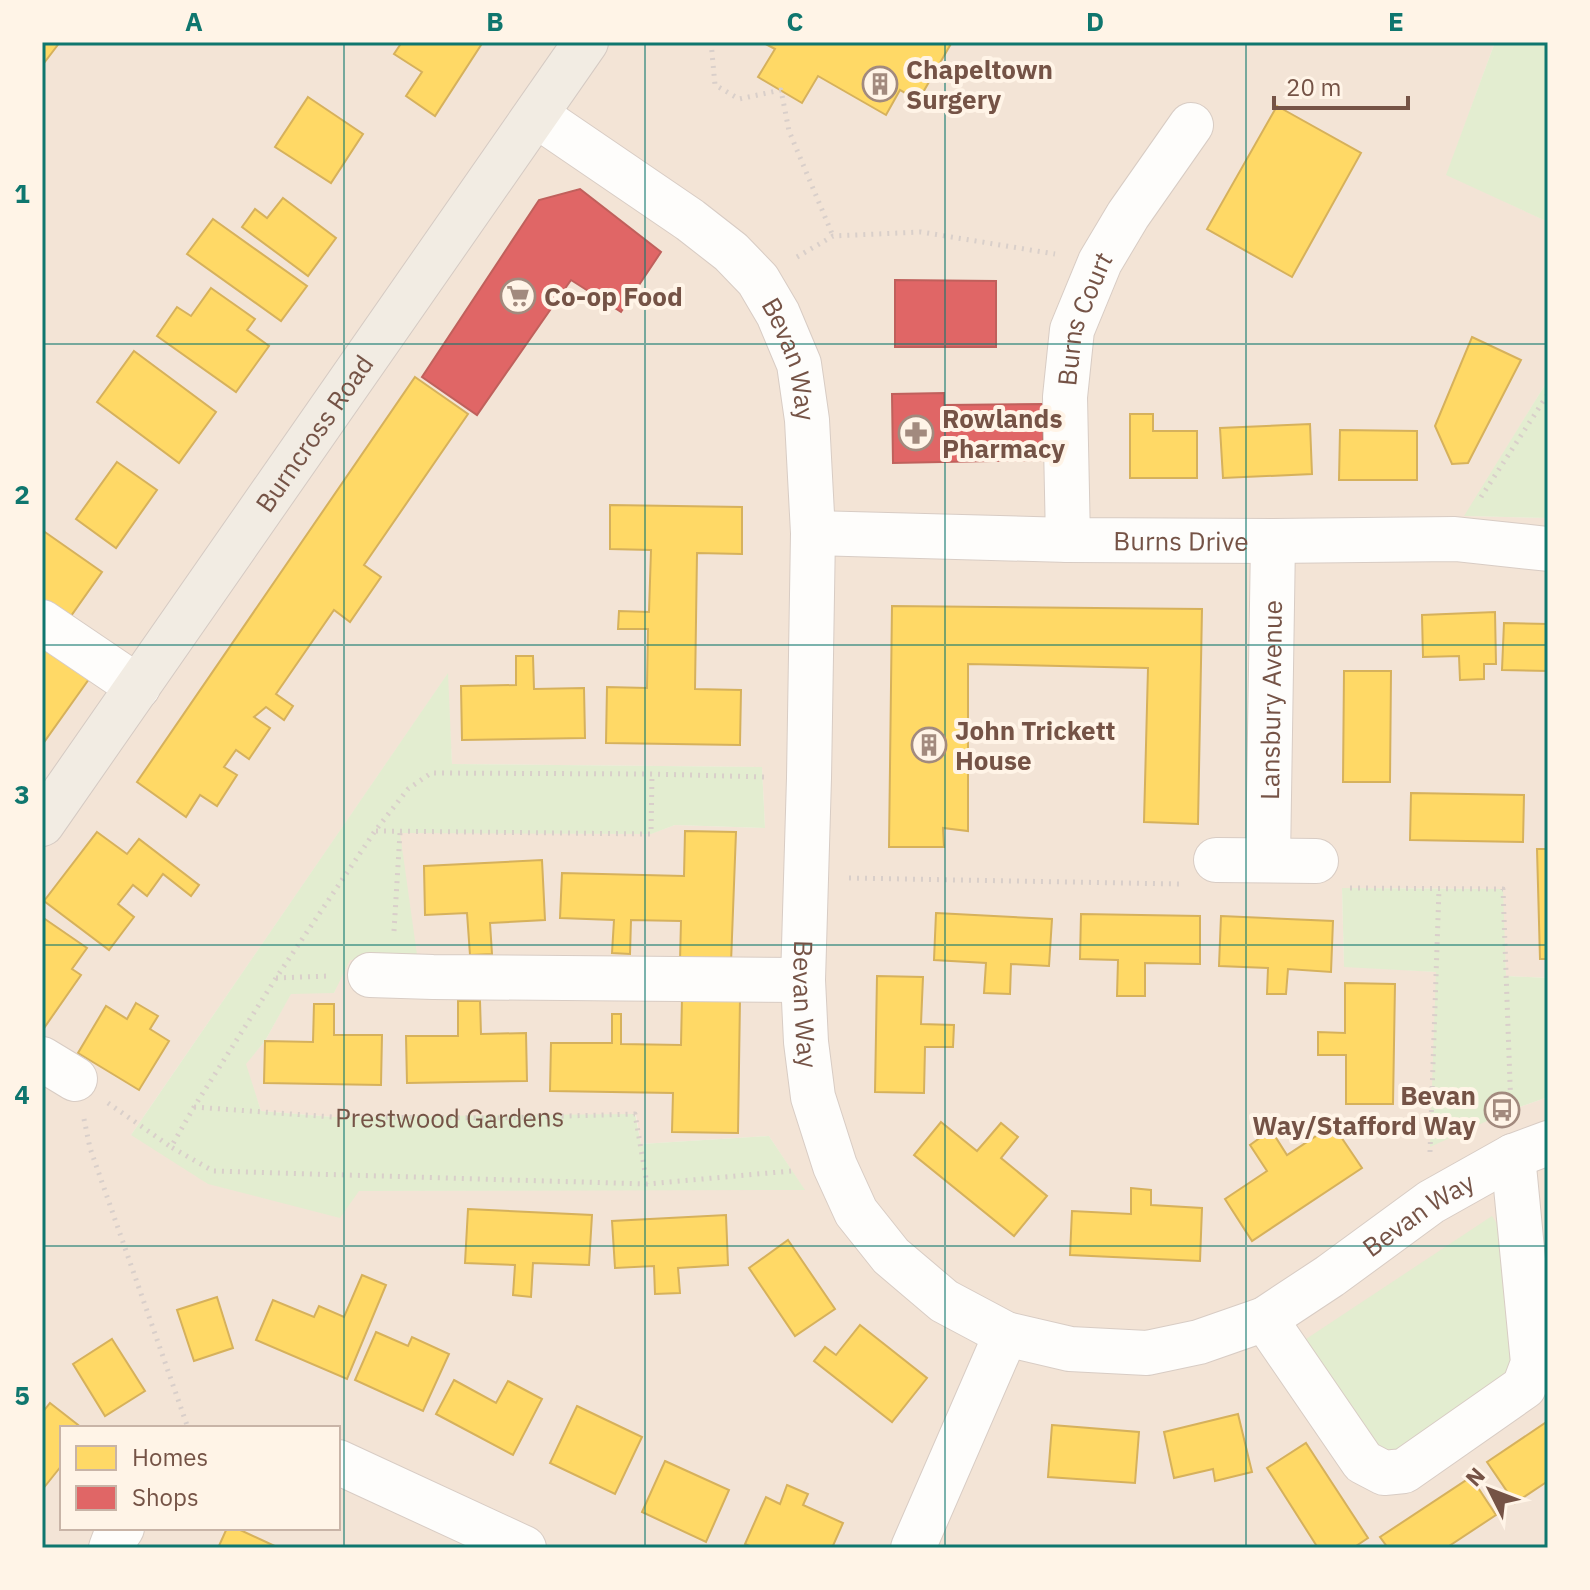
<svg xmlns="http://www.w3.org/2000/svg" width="1590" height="1590" font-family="'IBM Plex Sans',sans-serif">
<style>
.residential{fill:#f3e4d6;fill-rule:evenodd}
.green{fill:#e3edd0}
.homes{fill:#ffd966;stroke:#d6b15c;stroke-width:2}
.shops{fill:#e06666;stroke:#c0605c;stroke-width:2}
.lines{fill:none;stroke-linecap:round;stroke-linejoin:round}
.minor-casing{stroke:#d8ccc4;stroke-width:46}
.major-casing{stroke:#d5cac3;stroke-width:46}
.path{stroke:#d9cfca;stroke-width:5;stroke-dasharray:2 6;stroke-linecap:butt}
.minor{stroke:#fefdfb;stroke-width:44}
.major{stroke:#f2ece3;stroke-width:44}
.grid{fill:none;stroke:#0f766e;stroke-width:2;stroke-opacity:0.55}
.labels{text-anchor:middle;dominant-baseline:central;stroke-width:8;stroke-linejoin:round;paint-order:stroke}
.poi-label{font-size:26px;font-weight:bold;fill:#755346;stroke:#fff4e7;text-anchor:start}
.street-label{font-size:26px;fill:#755346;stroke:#fff4e7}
.neatline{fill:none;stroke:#0f766e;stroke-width:3}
.grid-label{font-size:26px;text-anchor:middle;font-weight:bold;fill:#0f766e}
</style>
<rect width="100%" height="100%" fill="#f7efe6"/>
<path class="residential" d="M 42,42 L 1495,42 L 1447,174 L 1548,222 L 1548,380 L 1465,516 L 1548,518 L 1548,978 L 1506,976 L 1502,889 L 1342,888 L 1344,966 L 1436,972 L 1511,1110 L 1548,1097 L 1548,1548 L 42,1548 ZM 447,675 L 452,764 L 762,767 L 765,828 L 675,825 L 650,834 L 400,832 L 334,993 L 291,993 L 265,1041 L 245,1064 L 261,1111 L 333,1117 L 636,1115 L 641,1144 L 769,1136 L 804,1189 L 359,1191 L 131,1135 ZM 62,1428 L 338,1428 L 338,1528 L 62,1528 Z"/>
<g class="green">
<polygon points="1495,42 1548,42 1548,222 1446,175"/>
<polygon points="1548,380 1548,518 1464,516"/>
<polygon points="448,673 452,764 762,767 765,828 675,825 651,834 400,833 418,962 350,960 334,993 291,994 265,1041 246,1064 261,1111 333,1117 635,1114 641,1144 769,1136 805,1190 359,1191 340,1218 208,1184 131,1135"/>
<polygon points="1342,888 1503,889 1506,976 1548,978 1548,1097 1511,1110 1430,1147 1436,972 1344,967"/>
<polygon points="1492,1216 1505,1236 1517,1365 1402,1460 1371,1454 1300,1343"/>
</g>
<g class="homes">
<polygon points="42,42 60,42 44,63 42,61"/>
<polygon points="402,42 483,42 435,116 406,96 422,72 394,54"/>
<polygon points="762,42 952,42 918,101 900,90 886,115 818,76 802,103 758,77 775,49"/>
<polygon points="308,97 363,134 331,183 275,147"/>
<polygon points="1277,106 1361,153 1292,277 1207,229"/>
<polygon points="283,198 336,238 308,276 242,227 255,209 267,218"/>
<polygon points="213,219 307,286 281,321 187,254"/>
<polygon points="211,288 255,319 247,330 269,346 236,392 157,336 177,307 191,316"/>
<polygon points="1472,337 1521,360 1468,463 1452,464 1435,426"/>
<polygon points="134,351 216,412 179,463 97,402"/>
<polygon points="415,377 468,414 364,565 381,577 350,622 334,610 276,694 293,706 284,720 266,707 254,717 270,728 249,759 236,750 224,767 237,775 217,806 200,795 186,817 137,782"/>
<polygon points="1130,414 1153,414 1153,431 1197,431 1197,478 1130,478"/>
<polygon points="1310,424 1312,474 1223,478 1220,428"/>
<polygon points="1340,430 1417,431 1417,480 1339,480"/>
<polygon points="117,462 157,490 116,548 76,519"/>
<polygon points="610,505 742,507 742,554 697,553 695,689 741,690 740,745 606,743 607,687 647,688 648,629 618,629 619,611 649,612 651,550 610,549"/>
<polygon points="42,530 102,572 66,623 42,606"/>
<polygon points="892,606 1202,609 1198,824 1144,822 1148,668 968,664 968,831 943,828 944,847 889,847"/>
<polygon points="1495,612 1496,664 1484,664 1484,679 1460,680 1459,656 1423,657 1422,615"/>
<polygon points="1504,623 1548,624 1548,671 1502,670"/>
<polygon points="42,634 94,672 42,745"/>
<polygon points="516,656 533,656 534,689 584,688 585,738 462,740 461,686 516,685"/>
<polygon points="1344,671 1391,671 1390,782 1343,782"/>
<polygon points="1411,793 1524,795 1523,842 1410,840"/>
<polygon points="685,831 736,832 731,963 680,961 681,921 631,920 630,954 612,953 614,920 560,918 562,873 684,876"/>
<polygon points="97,832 127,854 139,839 199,885 191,896 163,874 147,896 133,885 118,904 134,917 109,950 44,901"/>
<polygon points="1537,849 1548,849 1548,959 1540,959"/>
<polygon points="542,860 545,920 490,923 492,954 470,955 467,913 425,915 424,866"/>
<polygon points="936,913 1052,919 1049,966 1011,964 1010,994 984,993 986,963 934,960"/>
<polygon points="1081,914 1200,916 1200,964 1145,963 1145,996 1117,996 1118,960 1080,959"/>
<polygon points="1221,916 1333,921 1331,972 1288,969 1286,994 1267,994 1268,968 1219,966"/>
<polygon points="42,917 87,948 72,969 81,975 42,1031"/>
<polygon points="877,976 923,977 921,1024 954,1025 953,1047 925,1047 924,1093 875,1092"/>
<polygon points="1345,983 1395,984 1393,1104 1346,1104 1346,1055 1318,1055 1318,1032 1345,1033"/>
<polygon points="682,998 740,999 738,1133 672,1132 673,1093 550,1091 551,1043 612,1043 612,1014 621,1014 621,1044 681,1045"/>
<polygon points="458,1001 480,1001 481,1034 526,1033 527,1081 407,1083 406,1036 458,1036"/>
<polygon points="136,1003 158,1016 150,1029 169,1041 139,1090 78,1053 106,1006 127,1019"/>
<polygon points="314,1004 334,1004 334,1035 382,1035 381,1085 264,1083 265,1041 313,1042"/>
<polygon points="941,1122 977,1151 1001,1123 1018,1137 1001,1158 1047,1196 1014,1236 914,1155"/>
<polygon points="1333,1125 1362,1168 1252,1241 1225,1199 1267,1171 1250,1145 1271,1130 1287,1155"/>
<polygon points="1131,1188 1151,1190 1151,1205 1202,1208 1200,1261 1070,1255 1072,1211 1131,1214"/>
<polygon points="468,1209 592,1215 589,1265 533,1263 531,1297 513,1295 515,1265 465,1263"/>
<polygon points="726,1215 728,1265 678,1268 680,1293 655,1294 654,1266 615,1268 612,1221"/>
<polygon points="788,1240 835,1309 795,1336 749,1268"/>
<polygon points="362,1275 386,1285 347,1379 256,1340 273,1300 314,1317 319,1306 344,1317"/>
<polygon points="217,1297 233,1348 194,1361 177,1310"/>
<polygon points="860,1325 927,1378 892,1422 814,1361 825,1347 836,1355"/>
<polygon points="376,1332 408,1346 412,1337 449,1354 423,1411 355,1380"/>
<polygon points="112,1339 145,1391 105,1416 73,1364"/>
<polygon points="454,1380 496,1403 508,1381 542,1399 513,1455 436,1414"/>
<polygon points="50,1403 82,1428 62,1428 62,1465 42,1490 42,1413"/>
<polygon points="577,1406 642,1437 615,1494 550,1463"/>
<polygon points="1238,1414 1252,1472 1215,1481 1213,1469 1174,1478 1164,1432"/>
<polygon points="1548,1421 1548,1481 1515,1503 1487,1462"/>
<polygon points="1052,1425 1139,1432 1135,1483 1048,1477"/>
<polygon points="1306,1443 1368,1538 1353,1548 1318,1548 1267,1468"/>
<polygon points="665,1461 729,1490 706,1542 642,1512"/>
<polygon points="1471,1477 1496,1515 1446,1548 1388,1548 1380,1537"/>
<polygon points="787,1485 808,1494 803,1505 843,1523 832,1548 754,1548 745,1544 766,1497 780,1504"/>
<polygon points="227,1528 236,1528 279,1548 218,1548"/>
</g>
<g class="shops">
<polygon points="580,189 661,252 621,312 571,280 477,415 422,377 539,200"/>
<polygon points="895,280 996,281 996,347 895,347"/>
<polygon points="944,393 944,405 1043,404 1043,460 893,463 892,394"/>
</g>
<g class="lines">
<g class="minor-casing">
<g id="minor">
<path id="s2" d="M 536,115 L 690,220 L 731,252 L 758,280 L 778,314 L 799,364 L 807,420 L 813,533 L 809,778 L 803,980 L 806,1042 L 813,1097 L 835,1166 L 856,1212 L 891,1256 L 944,1301 L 1006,1334 L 1070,1349 L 1147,1353 L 1199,1342 L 1265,1319 L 1330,1276 L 1431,1202 L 1513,1156 L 1548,1143"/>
<path id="s3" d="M 813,533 L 1068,540 L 1273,541 L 1455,539 L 1548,549"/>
<path id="s4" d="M 1068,540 L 1065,397 L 1072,330 L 1100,262 L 1128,215 L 1191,125"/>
<polyline points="42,622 138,687"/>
<polyline points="1216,860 1316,861"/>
<path id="s5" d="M 1268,860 L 1273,541"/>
<polyline points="370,975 433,977 803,980"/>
<polyline points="42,1059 75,1079"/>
<polyline points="1265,1319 1363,1462 1384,1473 1404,1471 1524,1387 1533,1363 1513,1156"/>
<polyline points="338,1462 524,1548"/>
<polyline points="111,1548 114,1540 122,1528"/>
<polyline points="913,1548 1006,1334"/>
</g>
</g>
<g class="major-casing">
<g id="major">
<path id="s6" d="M 42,824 L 586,42"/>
</g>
</g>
<g class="path">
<polyline points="711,42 715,85 739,99 781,90 789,131 833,236"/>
<polyline points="797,257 833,236 921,232 1055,254"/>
<polyline points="1481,497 1548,394"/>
<polyline points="764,777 652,774 431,773 408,789 375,831 276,978 194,1107 171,1147 213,1171 647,1184 791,1171"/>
<polyline points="376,831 651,834 652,774"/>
<polyline points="849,878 1179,884"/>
<polyline points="1350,888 1503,889 1511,1110"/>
<polyline points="394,931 400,833"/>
<polyline points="276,978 329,976"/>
<polyline points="108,1103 171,1147"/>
<path id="s1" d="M 194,1107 L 333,1117 L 498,1118 L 635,1114 L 647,1184"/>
<polyline points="84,1119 90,1148 188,1428"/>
<polyline points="1430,1152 1439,889"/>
</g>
<use href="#minor" class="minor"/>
<use href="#major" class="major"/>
</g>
<path class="grid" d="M 344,42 L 344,1548M 645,42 L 645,1548M 945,42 L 945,1548M 1246,42 L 1246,1548M 42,344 L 1548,344M 42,645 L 1548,645M 42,945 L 1548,945M 42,1246 L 1548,1246"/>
<defs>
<g id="building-ring" transform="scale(1.8)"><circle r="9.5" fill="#fff4e7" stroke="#a28a7e" stroke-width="1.5"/><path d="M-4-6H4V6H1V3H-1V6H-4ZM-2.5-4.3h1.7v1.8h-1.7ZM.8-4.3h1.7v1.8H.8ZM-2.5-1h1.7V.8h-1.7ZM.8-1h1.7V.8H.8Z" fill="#a28a7e"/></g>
<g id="supermarket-ring" transform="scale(1.8)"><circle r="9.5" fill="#fff4e7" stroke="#a28a7e" stroke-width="1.5"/><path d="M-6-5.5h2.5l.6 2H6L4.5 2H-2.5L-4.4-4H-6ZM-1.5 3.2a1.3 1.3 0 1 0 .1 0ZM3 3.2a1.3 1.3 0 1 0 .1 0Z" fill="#a28a7e"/></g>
<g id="pharmacy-ring" transform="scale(1.8)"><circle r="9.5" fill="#fff4e7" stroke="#a28a7e" stroke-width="1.5"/><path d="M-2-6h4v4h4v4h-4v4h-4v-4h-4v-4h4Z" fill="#a28a7e"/></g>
<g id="bus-ring" transform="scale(1.8)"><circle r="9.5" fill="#fff4e7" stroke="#a28a7e" stroke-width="1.5"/><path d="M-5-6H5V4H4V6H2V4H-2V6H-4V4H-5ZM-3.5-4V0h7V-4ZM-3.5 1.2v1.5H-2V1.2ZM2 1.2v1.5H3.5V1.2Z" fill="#a28a7e"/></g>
</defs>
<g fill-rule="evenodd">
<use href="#building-ring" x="880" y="84"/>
<use href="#supermarket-ring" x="518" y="296"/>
<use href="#pharmacy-ring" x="916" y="433"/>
<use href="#building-ring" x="929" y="745"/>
<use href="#bus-ring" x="1502" y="1110"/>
</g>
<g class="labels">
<g class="poi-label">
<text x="906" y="69">Chapeltown<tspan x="906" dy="30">Surgery</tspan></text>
<text x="544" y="296">Co-op Food</text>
<text x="942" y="418">Rowlands<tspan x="942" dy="30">Pharmacy</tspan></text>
<text x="955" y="730">John Trickett<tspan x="955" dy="30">House</tspan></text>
<text x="1476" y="1095" text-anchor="end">Bevan<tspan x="1476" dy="30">Way/Stafford Way</tspan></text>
</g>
<g class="street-label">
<text stroke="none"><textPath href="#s4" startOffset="224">Burns Court</textPath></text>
<text stroke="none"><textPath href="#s2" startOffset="364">Bevan Way</textPath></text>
<text stroke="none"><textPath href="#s6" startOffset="476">Burncross Road</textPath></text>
<text stroke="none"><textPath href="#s3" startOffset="368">Burns Drive</textPath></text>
<text stroke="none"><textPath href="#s5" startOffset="160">Lansbury Avenue</textPath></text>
<text stroke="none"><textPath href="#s2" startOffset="1012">Bevan Way</textPath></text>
<text stroke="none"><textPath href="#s1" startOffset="256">Prestwood Gardens</textPath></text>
<text stroke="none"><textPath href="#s2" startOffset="1876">Bevan Way</textPath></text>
</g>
</g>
<rect width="1590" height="1590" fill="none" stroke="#fff4e7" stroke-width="88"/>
<rect x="60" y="1426" width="280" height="104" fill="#fff4e7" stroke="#c8b4a7" stroke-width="2"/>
<rect x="76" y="1446" width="40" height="24" fill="#ffd966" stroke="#c8b4a7" stroke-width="2"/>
<text x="132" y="1466" font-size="24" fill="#755346">Homes</text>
<rect x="76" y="1486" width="40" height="24" fill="#e06666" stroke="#c8b4a7" stroke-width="2"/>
<text x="132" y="1506" font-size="24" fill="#755346">Shops</text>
<g transform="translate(1490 1490) rotate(312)" stroke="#fff4e7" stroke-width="6" paint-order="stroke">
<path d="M0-6L14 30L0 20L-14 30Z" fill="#755346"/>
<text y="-12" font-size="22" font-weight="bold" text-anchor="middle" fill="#755346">N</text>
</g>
<path d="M1274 96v12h134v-12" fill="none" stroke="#755346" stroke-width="4"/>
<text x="1286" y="96" font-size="24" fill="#755346" stroke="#fff4e7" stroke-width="6" paint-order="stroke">20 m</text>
<rect x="44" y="44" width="1502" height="1502" class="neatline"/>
<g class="grid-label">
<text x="194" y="31">A</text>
<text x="495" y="31">B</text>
<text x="795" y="31">C</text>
<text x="1095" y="31">D</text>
<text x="1396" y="31">E</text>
<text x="22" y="203">1</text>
<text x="22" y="504">2</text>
<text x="22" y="804">3</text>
<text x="22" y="1104">4</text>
<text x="22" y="1405">5</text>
</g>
</svg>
